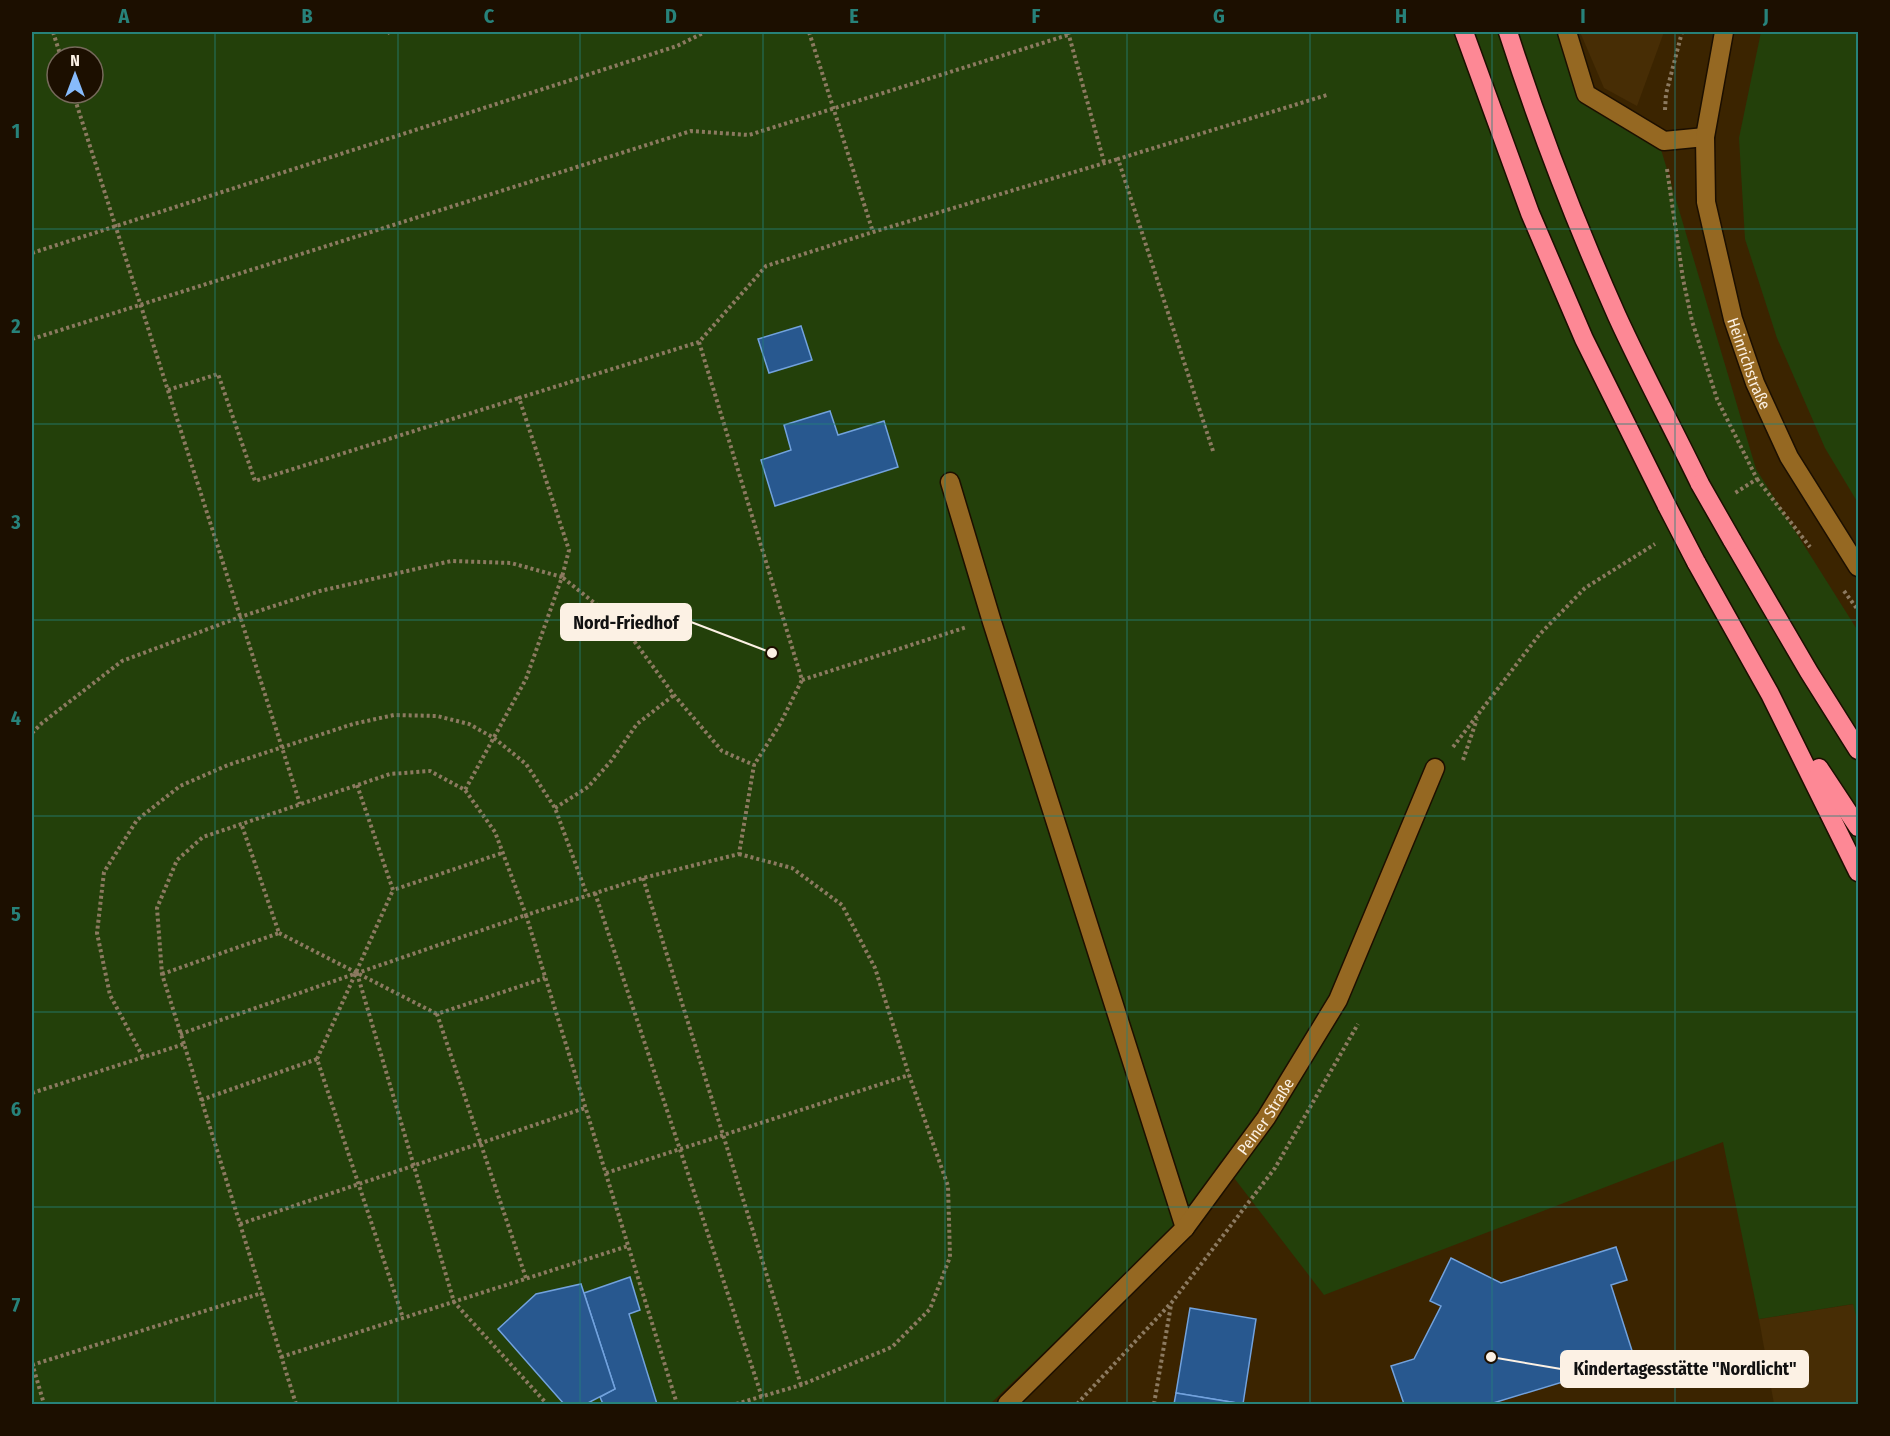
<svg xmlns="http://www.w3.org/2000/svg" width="1890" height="1436" font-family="'Fira Sans Condensed',sans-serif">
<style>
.built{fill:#472d05}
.green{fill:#23400a;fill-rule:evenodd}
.building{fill:#28588f;stroke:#72a2dd;stroke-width:1.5}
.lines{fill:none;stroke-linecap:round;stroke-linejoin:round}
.lane-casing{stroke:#1c0f00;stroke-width:21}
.street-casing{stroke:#1c0f00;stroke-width:21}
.highway-casing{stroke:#1c0f00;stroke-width:21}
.path{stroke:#8c7a60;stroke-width:4;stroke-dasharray:3 3;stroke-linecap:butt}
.lane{stroke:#956822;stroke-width:18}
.street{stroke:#956822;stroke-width:18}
.highway{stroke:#fd8895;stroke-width:18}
.highway-bridge-casing{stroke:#1c0f00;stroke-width:21;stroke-linecap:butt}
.highway-bridge{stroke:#fd8895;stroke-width:18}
.grid{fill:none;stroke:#27827a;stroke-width:1.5;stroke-opacity:0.55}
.labels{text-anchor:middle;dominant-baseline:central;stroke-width:4.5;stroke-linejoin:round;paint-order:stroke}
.street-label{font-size:16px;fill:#fcf1e4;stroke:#1c0f00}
.leader{fill:none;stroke:#fcf1e4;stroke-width:2}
.callout-dot{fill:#fcf1e4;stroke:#1c0f00;stroke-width:2}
.callout{fill:#fcf1e4;stroke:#fcf1e4;stroke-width:2}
.callout-label{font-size:18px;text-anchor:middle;font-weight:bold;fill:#111}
.neatline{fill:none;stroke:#27827a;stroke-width:2}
.grid-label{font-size:20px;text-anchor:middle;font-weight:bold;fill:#27827a}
</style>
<rect width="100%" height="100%" fill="#3b2400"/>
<g class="built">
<polygon points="1580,32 1664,32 1637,106 1604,88"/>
<polygon points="1854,1304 1858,1324 1858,1404 1774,1404 1759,1319"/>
</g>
<g class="green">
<path d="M 32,32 L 1558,32 L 1580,101 L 1660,146 L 1756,469 L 1858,631 L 1858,1324 L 1853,1304 L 1759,1319 L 1723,1142 L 1324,1295 L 1221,1161 L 1179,1224 L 990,1404 L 32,1404 ZM 57,57 L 93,57 L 93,93 L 57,93 Z"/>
<polygon points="1761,32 1858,32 1858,503 1825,448 1777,338 1745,239 1739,138"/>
</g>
<g class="building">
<polygon points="801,326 812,360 769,373 758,339"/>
<polygon points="830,411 838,435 884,421 898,467 775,506 761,460 791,450 784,425"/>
<polygon points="1616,1247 1627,1280 1611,1285 1635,1360 1490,1404 1404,1404 1391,1366 1414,1359 1441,1306 1430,1301 1451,1258 1501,1283"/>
<polygon points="630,1277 640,1310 629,1314 657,1404 603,1404 600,1397 615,1389 584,1293"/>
<polygon points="581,1284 615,1389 586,1404 564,1404 498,1329 536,1294"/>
<polygon points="1190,1308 1256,1319 1243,1404 1176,1393"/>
<polygon points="1176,1393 1243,1404 1174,1404"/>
</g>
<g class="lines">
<g class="lane-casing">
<polyline id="lane" points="950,482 992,622 1185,1228"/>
</g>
<g class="street-casing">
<g id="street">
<polyline points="1567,32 1586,94 1664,141 1705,137"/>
<path id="s1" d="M 1724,32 L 1705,137 L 1706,202 L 1733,319 L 1755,383 L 1789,457 L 1858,567"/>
<path id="s2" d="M 1007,1404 L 1185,1228 L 1266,1118 L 1338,1000 L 1435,768"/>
</g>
</g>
<g class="highway-casing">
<g id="highway">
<polyline points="1464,32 1530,213 1584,339 1667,506"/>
<path d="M 1508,32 C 1539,128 1576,224 1617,316 C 1643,373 1673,428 1700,484"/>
<polyline points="1732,540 1809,672 1858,750"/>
<polyline points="1696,562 1770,694 1858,872"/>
<polyline points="1819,768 1858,827"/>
</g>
</g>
<g class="path">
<polyline points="53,32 61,57"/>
<polyline points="389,32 390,34"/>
<polyline points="809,32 873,232"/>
<polyline points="1068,32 1104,162"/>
<polyline points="73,93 300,804"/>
<polyline points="1665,110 1666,94 1682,32"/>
<polyline points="1667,169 1683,279 1692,321 1717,399 1757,479 1735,493"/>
<polyline points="32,253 677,46 705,32"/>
<polyline points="32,339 691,131 749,135 1068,35"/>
<polyline points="699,342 802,680 780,724 754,765"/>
<polyline points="168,390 218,374 255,481 519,398"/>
<polyline points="1213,451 1118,159 1327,95"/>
<polyline points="1757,479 1810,547"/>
<polyline points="1844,591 1858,610"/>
<polyline points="802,680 967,627"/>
<polyline points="32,733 42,723 122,661 240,617 320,591 451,561 511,563 562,577 526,679 465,790"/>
<polyline points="1453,747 1539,635 1585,588 1655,544"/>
<polyline points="1463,760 1477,719"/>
<polyline points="357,785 393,890 502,853"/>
<polyline points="555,808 588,787 611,761 637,724 674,695"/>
<polyline points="643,878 801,1385"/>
<polyline points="595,893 762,1397"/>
<polyline points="279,933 437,1014"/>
<polyline points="357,973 454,1302 547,1404"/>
<polyline points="162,974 279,933 241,823"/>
<polyline points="180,1034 526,915 677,1404"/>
<polyline points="184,1044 162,974 157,908 177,860 203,837 390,774 430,771 465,790 495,832 526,915 643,878 739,854 754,765 722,751 674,695 623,626 562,577 569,550 519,398 699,342 766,266 873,232 1118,159"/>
<polyline points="143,1057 110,995 97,933 104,872 137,820 180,786 228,765 353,724 394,715 437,716 469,724 494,738 526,764 555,808 587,895"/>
<polyline points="317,1059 393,890"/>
<polyline points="32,1093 184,1044 296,1404"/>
<polyline points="201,1100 317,1059 403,1318"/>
<polyline points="606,1173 909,1075"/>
<polyline points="240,1224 585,1108"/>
<polyline points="526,1278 437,1014 545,978"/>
<polyline points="281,1357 628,1246"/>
<polyline points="32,1363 44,1404"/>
<polyline points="32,1365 262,1293"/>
<polyline points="736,1404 801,1385 892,1347 930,1309 950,1257 948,1186 909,1075 875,968 842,905 792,868 739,854"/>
<polyline points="1077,1404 1172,1302 1275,1168 1358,1024"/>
<polyline points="1154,1404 1171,1305"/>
</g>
<use href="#lane" class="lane"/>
<use href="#street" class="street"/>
<use href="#highway" class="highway"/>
<g class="highway-bridge-casing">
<g id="highway-bridge">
<polyline points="1700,484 1732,540"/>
<polyline points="1667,506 1696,562"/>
</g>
</g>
<use href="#highway-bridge" class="highway-bridge"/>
</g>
<path class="grid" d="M 215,32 L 215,1404M 398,32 L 398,1404M 580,32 L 580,1404M 763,32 L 763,1404M 945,32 L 945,1404M 1127,32 L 1127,1404M 1310,32 L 1310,1404M 1492,32 L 1492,1404M 1675,32 L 1675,1404M 32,229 L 1858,229M 32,424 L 1858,424M 32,620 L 1858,620M 32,816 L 1858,816M 32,1012 L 1858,1012M 32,1207 L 1858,1207"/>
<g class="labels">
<g class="street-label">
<text stroke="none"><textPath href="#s1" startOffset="339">Heinrichstraße</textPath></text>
<text stroke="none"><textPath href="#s2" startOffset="388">Peiner Straße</textPath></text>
</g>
</g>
<path class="leader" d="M772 653L691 622M1491 1357L1561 1369"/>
<g class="callout-dot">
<circle cx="772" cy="653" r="6"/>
<circle cx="1491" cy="1357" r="6"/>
</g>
<g class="callout">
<rect x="561" y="604" width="130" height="36" rx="6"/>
<rect x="1561" y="1351" width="247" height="36" rx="6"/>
</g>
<g class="callout-label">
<text x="626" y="629">Nord-Friedhof</text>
<text x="1685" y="1375">Kindertagesstätte "Nordlicht"</text>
</g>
<rect width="1890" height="1436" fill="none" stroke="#1c0f00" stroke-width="66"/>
<g transform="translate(75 75)"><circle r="28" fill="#1c0f00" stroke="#76695b" stroke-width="1.5"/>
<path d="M0-4.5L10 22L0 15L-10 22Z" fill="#87bbfb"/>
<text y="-9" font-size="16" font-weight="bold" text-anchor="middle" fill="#fcf1e4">N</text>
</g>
<rect x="33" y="33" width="1824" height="1370" class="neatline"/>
<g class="grid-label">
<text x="124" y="23">A</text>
<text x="307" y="23">B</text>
<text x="489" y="23">C</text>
<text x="671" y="23">D</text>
<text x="854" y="23">E</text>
<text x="1036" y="23">F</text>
<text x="1219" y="23">G</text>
<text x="1401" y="23">H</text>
<text x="1583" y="23">I</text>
<text x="1766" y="23">J</text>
<text x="16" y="138">1</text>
<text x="16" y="333">2</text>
<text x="16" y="529">3</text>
<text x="16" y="725">4</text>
<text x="16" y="921">5</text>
<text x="16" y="1116">6</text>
<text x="16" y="1312">7</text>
</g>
</svg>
